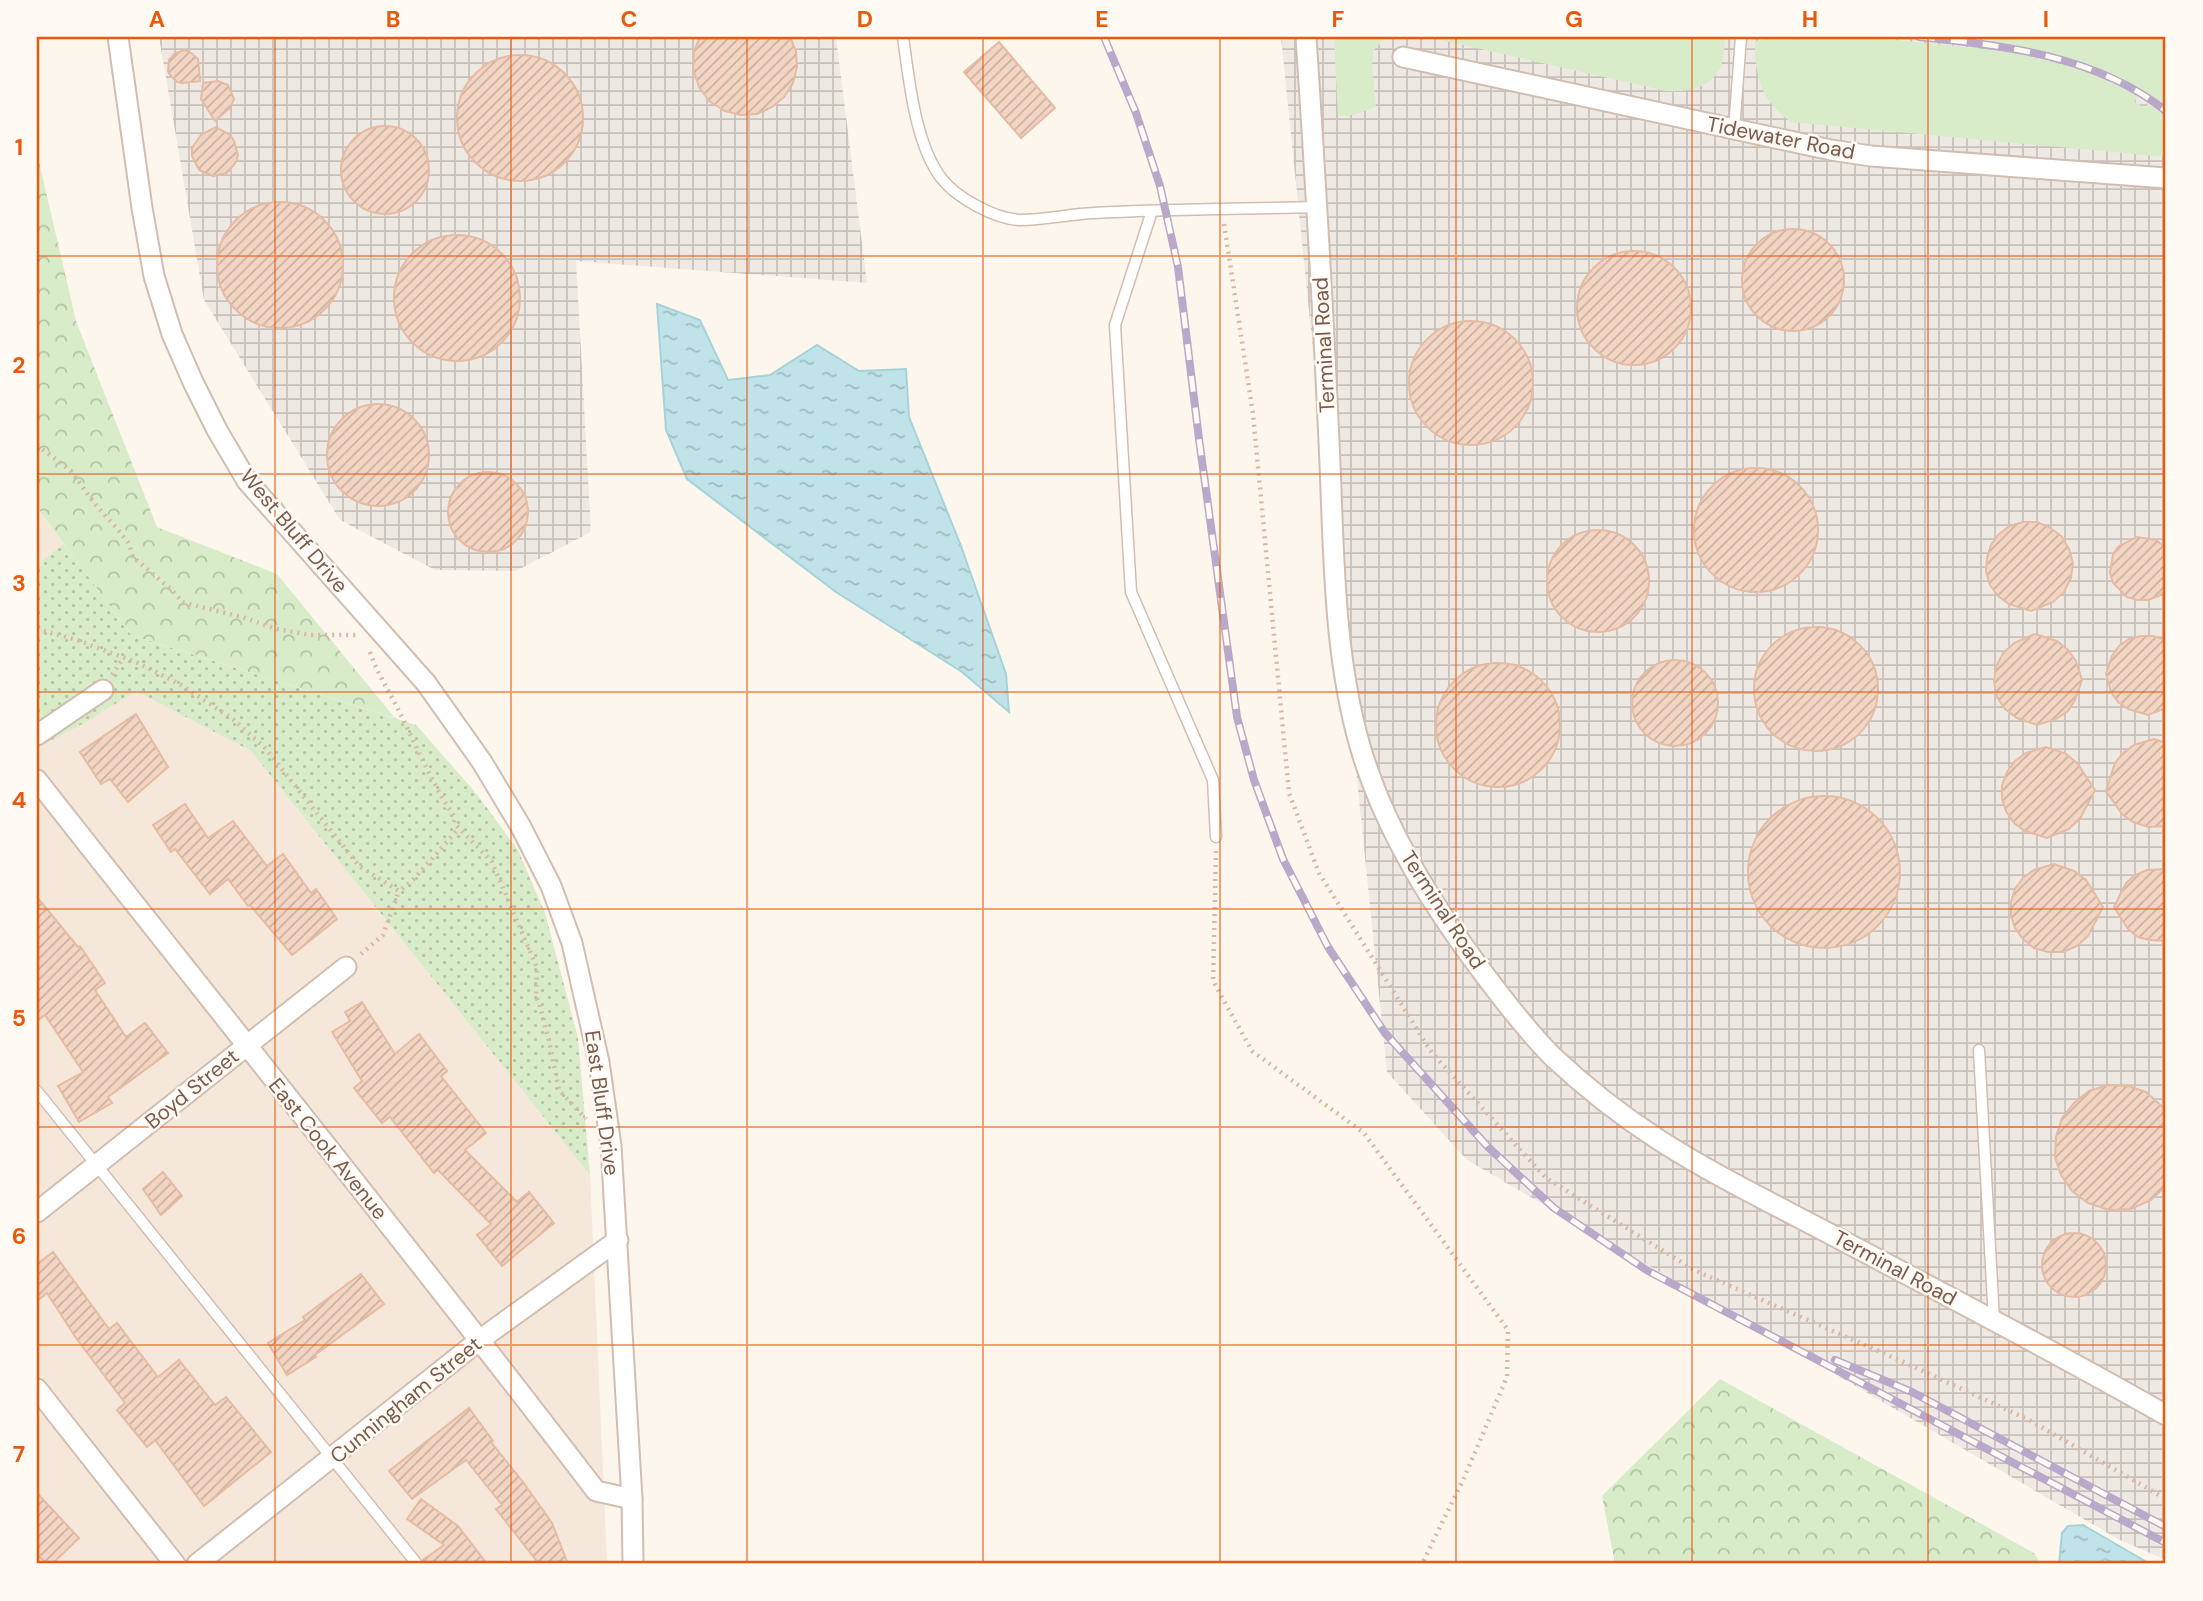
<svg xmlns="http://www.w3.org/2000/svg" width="2203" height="1601" font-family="'DM Sans',sans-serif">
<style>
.residential{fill:#f5e8da}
.industrial{fill:url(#industrial-grid)}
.grass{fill:#d8ecc9}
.forest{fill:url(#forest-crowns)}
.park{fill:url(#park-dots)}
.water{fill:url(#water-ripples);stroke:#a5d3da;stroke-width:2}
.building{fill:url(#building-hatch);stroke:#e6bba3;stroke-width:2}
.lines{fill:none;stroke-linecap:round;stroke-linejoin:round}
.service-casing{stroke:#d1beb0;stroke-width:13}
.minor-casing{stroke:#d1beb0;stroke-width:23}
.path{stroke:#d9b8a5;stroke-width:4.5;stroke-dasharray:2 5;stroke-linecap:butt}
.service{stroke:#fff;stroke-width:10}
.minor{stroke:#fff;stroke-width:19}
.rail-casing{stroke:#b9a8c9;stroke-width:8}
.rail{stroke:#fffaf3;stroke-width:5;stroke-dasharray:16;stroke-linecap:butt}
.grid{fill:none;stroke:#e8590c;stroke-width:2;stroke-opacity:0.55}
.labels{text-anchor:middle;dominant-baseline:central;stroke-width:5;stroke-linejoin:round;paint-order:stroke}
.street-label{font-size:21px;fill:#7a5c4d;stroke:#fffaf3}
.neatline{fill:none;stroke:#e8590c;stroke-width:2.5}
.grid-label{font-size:23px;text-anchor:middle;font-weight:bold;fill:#e8590c}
</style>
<defs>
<pattern id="industrial-grid" width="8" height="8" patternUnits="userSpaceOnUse" patternTransform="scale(1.75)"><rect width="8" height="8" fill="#efe9e4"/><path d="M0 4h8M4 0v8" fill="none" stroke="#c7c0bb"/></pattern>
<pattern id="forest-crowns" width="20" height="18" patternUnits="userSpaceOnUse" patternTransform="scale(1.75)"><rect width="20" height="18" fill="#d8ecc9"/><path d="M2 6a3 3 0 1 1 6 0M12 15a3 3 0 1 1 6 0" fill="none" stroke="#b4c2a5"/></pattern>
<pattern id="park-dots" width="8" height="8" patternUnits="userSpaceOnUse" patternTransform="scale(1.75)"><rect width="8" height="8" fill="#d8ecc9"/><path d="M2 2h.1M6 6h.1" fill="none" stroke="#b4c2a5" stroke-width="1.8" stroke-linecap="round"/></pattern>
<pattern id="water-ripples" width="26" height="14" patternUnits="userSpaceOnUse" patternTransform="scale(1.75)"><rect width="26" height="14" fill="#bfe3e8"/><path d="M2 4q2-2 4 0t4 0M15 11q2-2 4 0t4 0" fill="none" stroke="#a0bbbe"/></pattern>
<pattern id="building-hatch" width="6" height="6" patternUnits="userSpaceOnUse" patternTransform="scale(1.75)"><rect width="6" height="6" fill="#f3d5c3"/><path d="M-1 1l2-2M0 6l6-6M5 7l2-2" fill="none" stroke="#cab0a1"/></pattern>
</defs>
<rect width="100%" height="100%" fill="#fdf6ec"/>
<g class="residential">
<polygon points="37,507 64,544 37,564"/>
<polygon points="136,691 251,751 590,1175 607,1564 37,1564 37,748"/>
</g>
<g class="industrial">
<polygon points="159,37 836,37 867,283 576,261 591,532 516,571 435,570 340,520 204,300"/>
<polygon points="1281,37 2166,37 2166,1560 2118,1539 1467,1160 1387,1072"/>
</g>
<g class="grass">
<polygon points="1334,37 1386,37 1374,50 1372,64 1376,107 1354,115 1338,116"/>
<path d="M 1427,37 L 1726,37 C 1724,46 1724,57 1721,66 C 1711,89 1688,92 1666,91 Z"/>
<path d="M 1763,37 L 1864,37 L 2008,51 L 2083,70 L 2122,87 L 2137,96 L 2135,102 L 2145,108 L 2149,102 L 2166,117 L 2166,157 L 1791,122 C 1760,100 1755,76 1755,41 L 1763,40 Z"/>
<path d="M 1967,37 L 2166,37 L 2166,105 C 2101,65 2042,47 1967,37 Z"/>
</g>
<g class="forest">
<polygon points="37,153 76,321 157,527 277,574 395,718 131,635 37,507"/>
<polygon points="1720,1379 2034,1553 2041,1564 1615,1564 1602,1496"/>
</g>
<polygon class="park" points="64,544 131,635 416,725 476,793 518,850 545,913 578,1038 590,1175 251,751 136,691 86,722 37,748 37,564"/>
<g class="water">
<polygon points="657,304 700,320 728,380 770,375 817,345 859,371 906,369 909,417 961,546 1006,674 1009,712 962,672 836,592 687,479 666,430"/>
<polygon points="2083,1525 2150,1564 2116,1564 2105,1559 2098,1564 2059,1564 2062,1533 2068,1526"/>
</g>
<g class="building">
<polygon points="700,37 790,37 796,51 797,67 793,83 784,97 772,107 757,114 741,115 725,111 709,101 699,87 693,69 694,51"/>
<polygon points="999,42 1055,108 1021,138 964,72"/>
<polygon points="185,50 190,52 198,59 200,81 183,83 177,82 170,75 168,71 169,60 175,53"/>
<circle cx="520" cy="118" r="63"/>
<polygon points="218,81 228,85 234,99 230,108 215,121 201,99 203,83"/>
<circle cx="385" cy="170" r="44"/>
<polygon points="216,127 230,135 234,141 238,155 236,162 227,173 213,176 199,170 192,156 192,148 201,135"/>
<circle cx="280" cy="265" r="63"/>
<circle cx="1793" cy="280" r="51"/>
<circle cx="457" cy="298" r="63"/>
<circle cx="1634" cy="308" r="57"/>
<circle cx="1471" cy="383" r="62"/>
<circle cx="378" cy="455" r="51"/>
<circle cx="1756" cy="530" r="62"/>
<circle cx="488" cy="512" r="40"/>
<polygon points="2023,522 2037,522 2049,527 2061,536 2069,549 2073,563 2071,578 2064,592 2053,602 2031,611 2009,604 1998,596 1990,585 1986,572 1987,558 1991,545 1999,534 2010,526"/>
<circle cx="1598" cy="581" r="51"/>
<polygon points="2137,537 2156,540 2166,548 2166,589 2159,596 2148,600 2137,600 2127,597 2113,583 2110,573 2113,554 2119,546"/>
<circle cx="1816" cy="689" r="62"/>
<polygon points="2035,634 2057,641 2068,650 2076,661 2082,680 2075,700 2068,711 2056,719 2037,725 2017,718 2005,709 1997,697 1994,682 1996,667 2003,653 2014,643"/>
<polygon points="2141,636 2153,636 2166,640 2166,708 2148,715 2128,709 2118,702 2111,692 2106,674 2112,656 2119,646 2129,639"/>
<circle cx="1675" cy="703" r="43"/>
<circle cx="1498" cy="725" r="62"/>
<polygon points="136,714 168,767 128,802 110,779 101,784 80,752"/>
<polygon points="2154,739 2166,743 2166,826 2148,827 2133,822 2122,814 2106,791 2115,763 2123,753 2134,745"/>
<polygon points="2046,747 2066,754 2077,763 2095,790 2080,819 2069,829 2047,838 2025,831 2014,823 2006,811 2002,799 2002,785 2007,772 2015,761 2026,753"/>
<circle cx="1824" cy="872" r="76"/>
<polygon points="185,804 208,838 233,821 267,866 283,854 311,893 316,889 337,919 292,955 250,905 248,906 228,879 210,894 175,849 171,852 153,825"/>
<polygon points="2054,864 2074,871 2086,880 2103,907 2088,936 2077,946 2063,952 2048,952 2034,948 2023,939 2015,928 2011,916 2011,902 2015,889 2023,878 2034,870"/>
<polygon points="2166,869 2166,941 2149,940 2138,937 2128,929 2114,907 2126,883 2135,875 2147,870"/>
<polygon points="37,897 78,947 80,946 105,983 95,990 126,1037 145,1023 168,1053 108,1097 112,1103 79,1122 58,1086 83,1072 45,1015 37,1021"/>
<polygon points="362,1002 395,1054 419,1034 447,1071 441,1076 486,1133 465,1150 517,1202 529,1192 554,1223 502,1266 477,1235 491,1224 438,1170 434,1173 390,1117 382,1123 354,1088 362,1081 332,1032 350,1021 345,1012"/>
<polygon points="2108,1085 2128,1086 2146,1092 2166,1110 2166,1186 2151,1200 2131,1209 2109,1210 2088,1203 2072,1191 2061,1175 2055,1157 2056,1137 2062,1118 2074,1103 2089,1091"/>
<polygon points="163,1172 182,1196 161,1215 143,1189"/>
<circle cx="2074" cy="1265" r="32"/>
<polygon points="53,1252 109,1329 117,1323 158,1377 179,1360 215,1405 226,1397 271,1452 204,1506 155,1440 147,1447 117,1410 125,1403 76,1338 47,1293 37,1301 37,1264"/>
<polygon points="361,1274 384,1304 315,1355 316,1357 287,1375 268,1343 305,1320 303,1317"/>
<polygon points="469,1408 493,1441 491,1442 523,1482 552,1523 568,1564 539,1564 496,1509 502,1505 466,1460 412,1499 389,1471"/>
<polygon points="37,1493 79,1538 52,1564 47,1564 37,1554"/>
<polygon points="421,1499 458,1526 487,1564 424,1564 423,1560 444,1545 407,1519"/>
</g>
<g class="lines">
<g class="service-casing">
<g id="service">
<path d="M 903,37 C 909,79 915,145 942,179 C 957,198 995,219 1020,220 C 1045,220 1070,214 1094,213 C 1169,209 1243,209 1317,207"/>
<polyline points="1734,130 1741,37"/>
<polyline points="1152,211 1115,325 1131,592 1213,780 1216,837"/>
<polyline points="1979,1050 1994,1320"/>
<polyline points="37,1091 417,1564"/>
</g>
</g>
<g class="minor-casing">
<g id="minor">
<polyline points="118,37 142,208 154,276 172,334 193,382 217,430 247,481 426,683 482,762 521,827 551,886 572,943 599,1062 611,1146 632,1499 633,1564"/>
<path d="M 1306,37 C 1315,172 1323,306 1329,442 C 1334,542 1332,648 1360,746 C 1384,829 1432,905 1484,974 C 1505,1002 1528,1032 1553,1057 C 1585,1087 1622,1116 1659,1140 C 1720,1179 1786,1210 1849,1244 C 1956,1300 2062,1356 2166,1415"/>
<polyline points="1403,57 1831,150 1871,156 2166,178"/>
<polyline points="37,735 103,690"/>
<path d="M 37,780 C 223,1017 413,1251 596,1491 L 632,1499"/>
<polyline points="37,1212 346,967"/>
<polyline points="37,1389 175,1564"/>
<polyline points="197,1564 481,1339 618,1240"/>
</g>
</g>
<g class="path">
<polyline points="1224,224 1253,414 1289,793 1319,873 1432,1053 1546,1178 1694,1270 1899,1360 2029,1420 2166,1499"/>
<polyline points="37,445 71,471 95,504 120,532 129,544 133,557 173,591 182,602 245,618 277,629 310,635 358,635"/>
<polyline points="37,629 77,640 138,663 181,685 233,719 266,749 359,866 399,891 413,880 459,828"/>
<path d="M 370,652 C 377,673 389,691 399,711 C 417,747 432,784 455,818 L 454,823 L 492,862 L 537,968 L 536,997 L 539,1003 L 549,1041 L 559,1090 L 586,1119"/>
<polyline points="112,675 123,658"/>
<polyline points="1216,851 1213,981 1252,1051 1364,1133 1508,1330 1507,1377 1464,1478 1422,1564"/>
<polyline points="361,954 383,935 399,891"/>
</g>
<use href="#service" class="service"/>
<use href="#minor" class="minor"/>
<g class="rail-casing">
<g id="rail">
<polyline points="1104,37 1136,113 1160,186 1178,267 1199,439 1237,717 1254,780 1283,859 1328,947 1385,1033 1488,1147 1554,1208 1648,1271 2166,1543"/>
<path d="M 1919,37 C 2004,45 2097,56 2166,111"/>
<polyline points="1835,1360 1912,1392 2166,1527"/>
</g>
</g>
<use href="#rail" class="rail"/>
</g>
<path class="grid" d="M 275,37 L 275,1564M 511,37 L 511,1564M 747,37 L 747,1564M 983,37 L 983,1564M 1220,37 L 1220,1564M 1456,37 L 1456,1564M 1692,37 L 1692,1564M 1928,37 L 1928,1564M 37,256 L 2166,256M 37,474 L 2166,474M 37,692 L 2166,692M 37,909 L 2166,909M 37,1127 L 2166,1127M 37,1345 L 2166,1345"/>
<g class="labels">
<g class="street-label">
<text transform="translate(1781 138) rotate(11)">Tidewater Road</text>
<text transform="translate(1324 345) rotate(-93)">Terminal Road</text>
<text transform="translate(294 531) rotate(50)">West Bluff Drive</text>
<text transform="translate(1443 910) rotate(57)">Terminal Road</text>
<text transform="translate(192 1089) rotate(-39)">Boyd Street</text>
<text transform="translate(602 1103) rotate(82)">East Bluff Drive</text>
<text transform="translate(328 1149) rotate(51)">East Cook Avenue</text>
<text transform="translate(1895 1268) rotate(28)">Terminal Road</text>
<text transform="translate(406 1400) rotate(-39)">Cunningham Street</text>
</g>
</g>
<rect width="2203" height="1601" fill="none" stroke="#fffaf3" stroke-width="77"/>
<rect x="38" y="38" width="2126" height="1524" class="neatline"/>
<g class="grid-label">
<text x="157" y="27">A</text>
<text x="393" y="27">B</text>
<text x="629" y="27">C</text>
<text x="865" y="27">D</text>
<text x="1102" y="27">E</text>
<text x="1338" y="27">F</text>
<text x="1574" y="27">G</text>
<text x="1810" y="27">H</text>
<text x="2046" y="27">I</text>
<text x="19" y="155">1</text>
<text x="19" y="373">2</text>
<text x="19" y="591">3</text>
<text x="19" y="808">4</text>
<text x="19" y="1026">5</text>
<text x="19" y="1244">6</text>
<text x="19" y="1462">7</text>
</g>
</svg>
